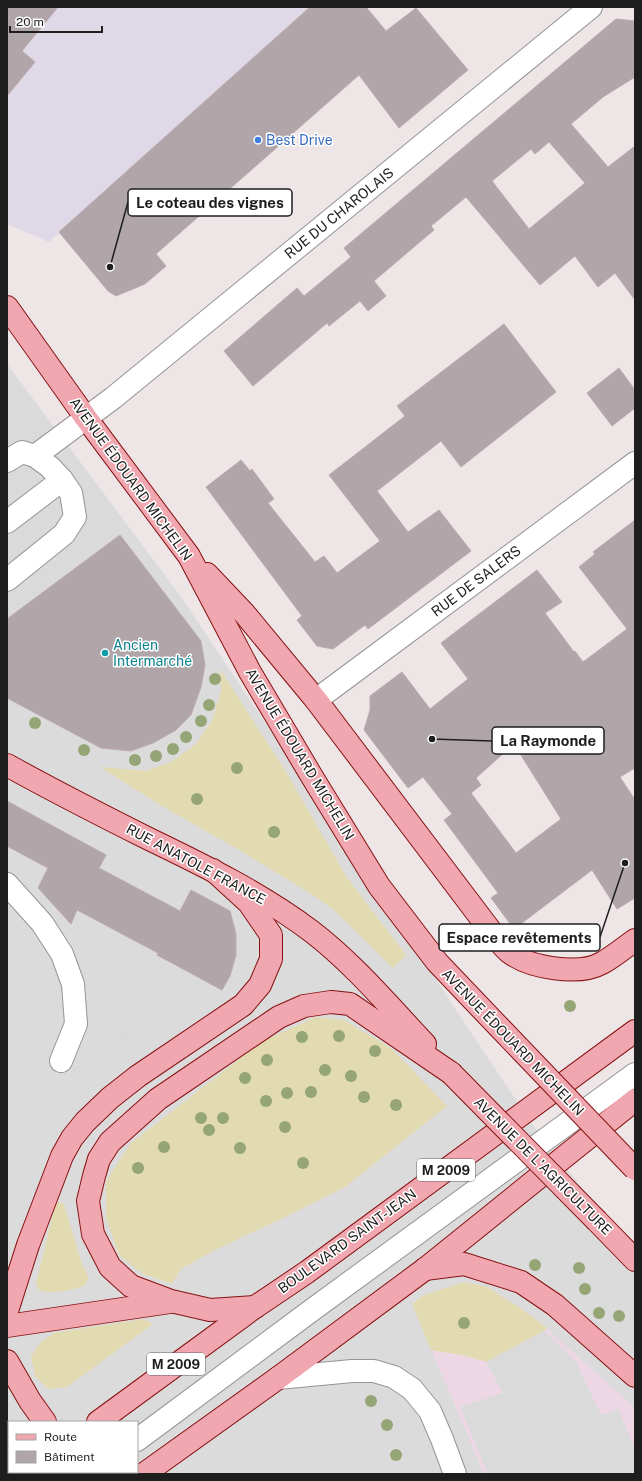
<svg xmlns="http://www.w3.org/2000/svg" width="642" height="1481" font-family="'Public Sans',sans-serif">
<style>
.residential{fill:#dcdbdc;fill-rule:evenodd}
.commercial{fill:#edd7e5}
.industrial{fill:#dfd8e6}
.grass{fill:#e2dab1}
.parking{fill:#dadada}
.building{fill:#b0a5a8;stroke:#beaaae;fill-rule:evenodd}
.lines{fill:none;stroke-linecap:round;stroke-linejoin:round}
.minor-casing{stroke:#959595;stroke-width:24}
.major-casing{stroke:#871111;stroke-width:24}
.minor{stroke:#fff;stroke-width:22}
.major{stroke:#f1a7af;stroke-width:22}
.major-bridge-casing{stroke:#871111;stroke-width:24;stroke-linecap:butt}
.major-bridge{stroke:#f1a7af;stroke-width:22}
.tree{fill:#95a575}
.shop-dot{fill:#3f7fe0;stroke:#fff;stroke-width:1.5}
.culture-dot{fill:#0f9aa8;stroke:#fff;stroke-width:1.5}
.labels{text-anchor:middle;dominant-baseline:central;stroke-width:3;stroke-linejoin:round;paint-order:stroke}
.shield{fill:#fff;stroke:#626262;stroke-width:1}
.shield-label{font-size:13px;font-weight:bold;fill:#1e1e1e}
.shop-label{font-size:14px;fill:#366cbe;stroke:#fff;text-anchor:start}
.street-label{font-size:14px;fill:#1e1e1e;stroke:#fff}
.culture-label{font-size:14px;fill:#0d838f;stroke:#fff;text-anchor:start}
.leader{fill:none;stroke:#1e1e1e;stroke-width:1.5}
.callout-dot{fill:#1e1e1e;stroke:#fff;stroke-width:1.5}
.callout{fill:#fff;stroke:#1e1e1e;stroke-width:1.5}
.callout-label{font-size:15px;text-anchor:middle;font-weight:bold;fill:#1e1e1e}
</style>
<rect width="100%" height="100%" fill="#eee5e6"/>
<path class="residential" d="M 7,364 L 182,598 L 530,1121 L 635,1256 L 635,1474 L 7,1474 ZM 9,1422 L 137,1422 L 137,1472 L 9,1472 Z"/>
<polygon class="commercial" points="464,1282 487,1287 519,1307 543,1325 635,1408 635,1474 484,1474 412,1304 424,1295"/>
<polygon class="industrial" points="7,7 311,7 49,242 7,224"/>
<g class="grass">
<polygon points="220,669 288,775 346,876 406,955 393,968 333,909 311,894 241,851 160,805 100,767 146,771 171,762 195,745 212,721 221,691"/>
<polygon points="316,1017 344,1020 391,1048 447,1106 345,1187 279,1220 213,1251 181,1269 172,1284 143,1274 119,1255 106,1218 106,1182 130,1144 261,1042"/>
<path d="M 56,1202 L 64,1204 L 82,1264 L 89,1278 L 84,1286 C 69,1290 54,1295 39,1290 L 36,1283 Z"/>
<polygon points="464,1282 487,1287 519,1307 547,1328 544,1331 486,1362 466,1356 431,1350 412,1304 424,1295"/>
<polygon points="144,1319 153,1324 67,1387 48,1389 35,1376 31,1356 41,1342 54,1333"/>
</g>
<g class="parking">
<polygon points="25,411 120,535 7,619 7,425"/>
<polygon points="148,1010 166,1030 86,1089 71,1071"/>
<polygon points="7,1025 25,1031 7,1101"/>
<polygon points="544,1331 576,1362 601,1415 618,1409 635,1449 635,1474 488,1474 460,1407 503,1393 486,1362"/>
<polygon points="413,1415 435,1474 413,1474 394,1422"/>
<polygon points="463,1446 475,1474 464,1474 454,1450"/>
</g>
<g class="building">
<polygon points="7,7 58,7 22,51 35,62 7,96"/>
<polygon points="310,7 366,7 386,31 416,8 468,70 399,128 359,75 156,254 166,266 145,284 116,296 108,291 59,232"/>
<path d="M 616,19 L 635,21 L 635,77 L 603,97 L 571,124 L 608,167 L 635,146 L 635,300 L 615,273 L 598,287 L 575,256 L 540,285 L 466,197 L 431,226 L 434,230 L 374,281 L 386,296 L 368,311 L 360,301 L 329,326 L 327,323 L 253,386 L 224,351 L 297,288 L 304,296 L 351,257 L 344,248 ZM 549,142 L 585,183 L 529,229 L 492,181 L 531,149 L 535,154 Z"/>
<polygon points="504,324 556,392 461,467 441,441 377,491 408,532 439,510 471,551 368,629 365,625 333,649 317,646 297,620 302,616 206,487 241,460 250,471 252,469 274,499 268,503 315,562 324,556 337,573 380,541 329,475 405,416 397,406"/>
<polygon points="619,368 635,390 635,408 612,426 587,393"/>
<path d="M 635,520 L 635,768 L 620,777 L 635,800 L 635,898 L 617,909 L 592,870 L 514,929 L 491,898 L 498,893 L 444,820 L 452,814 L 423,777 L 408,788 L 364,730 L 370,710 L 370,696 L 402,672 L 430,709 L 468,679 L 441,643 L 537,570 L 562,602 L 545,613 L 574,652 L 575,651 L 583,662 L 627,629 L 579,567 L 595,554 L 593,552 ZM 514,744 L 561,819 L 516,853 L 471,793 L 481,785 L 476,778 Z"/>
<polygon points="120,535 201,641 205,665 201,687 191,715 176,730 153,743 131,751 101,748 7,698 7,619"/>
<polygon points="7,801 106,855 99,868 180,911 191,890 230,911 236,934 236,955 230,976 222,990 157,955 158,953 77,910 71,924 38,888 48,868 7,846"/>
</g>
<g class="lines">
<g class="minor-casing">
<g id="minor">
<polyline points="35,456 113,398 591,7"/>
<polyline points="7,461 22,452 35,456 50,467 62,480 71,493 75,517 64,534 7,580"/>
<polyline points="7,522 62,480"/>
<polyline points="316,700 635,463"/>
<polyline points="7,884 42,923 62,954 73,984 76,1024 61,1061"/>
<polyline points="278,1378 352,1371 374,1371 394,1377 412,1389 430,1411 442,1439 455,1474"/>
<polyline points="137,1440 312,1310 635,1074"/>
<polyline points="93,1474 94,1472"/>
</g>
</g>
<g class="major-casing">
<g id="major">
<polyline points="7,307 86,418 189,556 250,672 311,775 379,886 437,962 498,1026"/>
<path d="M 207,574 L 244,613 L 316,700 L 493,934 C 498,940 503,947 509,952 C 530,968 579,976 602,963 C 613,957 624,948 635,940"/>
<path d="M 7,765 C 54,791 101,815 149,839 C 205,866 262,894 311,931 C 352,962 390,1007 425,1044"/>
<polyline points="597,1221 635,1260"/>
<polyline points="425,1269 464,1264 521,1282 555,1305 635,1376"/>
<polyline points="255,1307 210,1310 171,1301 131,1286 110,1267 93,1234 88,1201 94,1176 99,1159 110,1142 158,1099 279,1017 304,1006 331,1002 350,1004 451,1073"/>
<polyline points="7,1311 28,1245 62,1156 72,1138 85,1122 110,1098 138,1076 243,1005 260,985 271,959 271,935 249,903 213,870"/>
<polyline points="7,1326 170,1302"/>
<polyline points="7,1361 30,1401 45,1422"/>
<polyline points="98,1422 255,1307 307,1272 635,1031"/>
<polyline points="120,1472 123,1474"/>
<polyline points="31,1474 33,1472"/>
<polyline points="144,1474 278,1378 425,1269 635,1100"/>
</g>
</g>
<use href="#minor" class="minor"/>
<use href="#major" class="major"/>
<g class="major-bridge-casing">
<g id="major-bridge">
<polyline points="498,1026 635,1169"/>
<polyline points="451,1073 597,1221"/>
</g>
</g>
<use href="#major-bridge" class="major-bridge"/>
</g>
<g class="tree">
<circle cx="215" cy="679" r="6"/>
<circle cx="209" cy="705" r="6"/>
<circle cx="201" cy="721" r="6"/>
<circle cx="35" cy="723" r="6"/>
<circle cx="186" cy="737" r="6"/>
<circle cx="173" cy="749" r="6"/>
<circle cx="84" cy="750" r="6"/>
<circle cx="156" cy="756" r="6"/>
<circle cx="135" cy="760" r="6"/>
<circle cx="237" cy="768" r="6"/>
<circle cx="197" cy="799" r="6"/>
<circle cx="274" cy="832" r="6"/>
<circle cx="570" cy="1006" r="6"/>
<circle cx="339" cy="1036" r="6"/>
<circle cx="302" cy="1037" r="6"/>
<circle cx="375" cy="1051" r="6"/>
<circle cx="267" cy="1060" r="6"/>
<circle cx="325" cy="1070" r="6"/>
<circle cx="351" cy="1076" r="6"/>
<circle cx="245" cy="1078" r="6"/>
<circle cx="311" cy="1092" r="6"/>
<circle cx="287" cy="1093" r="6"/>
<circle cx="364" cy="1097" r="6"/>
<circle cx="266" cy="1101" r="6"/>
<circle cx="396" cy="1105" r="6"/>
<circle cx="201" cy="1118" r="6"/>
<circle cx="223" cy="1118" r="6"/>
<circle cx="285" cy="1127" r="6"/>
<circle cx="209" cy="1130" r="6"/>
<circle cx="164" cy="1147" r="6"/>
<circle cx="240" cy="1148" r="6"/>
<circle cx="303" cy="1163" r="6"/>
<circle cx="138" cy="1168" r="6"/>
<circle cx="535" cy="1265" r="6"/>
<circle cx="579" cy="1268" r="6"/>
<circle cx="585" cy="1289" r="6"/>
<circle cx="599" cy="1313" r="6"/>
<circle cx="619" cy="1316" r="6"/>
<circle cx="464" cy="1323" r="6"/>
<circle cx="371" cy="1401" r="6"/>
<circle cx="387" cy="1425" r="6"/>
<circle cx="396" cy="1455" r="6"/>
</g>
<circle class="shop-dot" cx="258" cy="140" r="4"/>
<circle class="culture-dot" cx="105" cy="653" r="4"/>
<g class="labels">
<g class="shield">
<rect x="417" y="1159" width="58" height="22" rx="3"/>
<rect x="147" y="1353" width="58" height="22" rx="3"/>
</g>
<g class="shield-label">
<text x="446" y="1170">M 2009</text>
<text x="176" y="1364">M 2009</text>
</g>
<g class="shop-label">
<text x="266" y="140">Best Drive</text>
</g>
<g class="street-label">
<text transform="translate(339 213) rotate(-39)">RUE DU CHAROLAIS</text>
<text transform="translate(131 479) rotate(54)">AVENUE ÉDOUARD MICHELIN</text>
<text transform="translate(476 581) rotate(-37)">RUE DE SALERS</text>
<text transform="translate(300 754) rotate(59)">AVENUE ÉDOUARD MICHELIN</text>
<text transform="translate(196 864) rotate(28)">RUE ANATOLE FRANCE</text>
<text transform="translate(513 1042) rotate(46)">AVENUE ÉDOUARD MICHELIN</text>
<text transform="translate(543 1166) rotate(45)">AVENUE DE L'AGRICULTURE</text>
<text transform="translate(347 1241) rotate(-36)">BOULEVARD SAINT-JEAN</text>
</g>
<g class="culture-label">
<text x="113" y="645">Ancien<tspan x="113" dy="16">Intermarché</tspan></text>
</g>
</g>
<path class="leader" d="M110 267L128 202M432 739L492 741M625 863L600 937"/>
<g class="callout-dot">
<circle cx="110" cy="267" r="4"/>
<circle cx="432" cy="739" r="4"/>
<circle cx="625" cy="863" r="4"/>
</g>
<g class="callout">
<rect x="128" y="189" width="164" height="27" rx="4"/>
<rect x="492" y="727" width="112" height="27" rx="4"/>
<rect x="439" y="924" width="161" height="27" rx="4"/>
</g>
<g class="callout-label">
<text x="210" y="208">Le coteau des vignes</text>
<text x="548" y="746">La Raymonde</text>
<text x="519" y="943">Espace revêtements</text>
</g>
<rect width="642" height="1481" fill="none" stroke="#1e1e1e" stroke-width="16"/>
<rect x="8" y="1421" width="130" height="52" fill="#ffffff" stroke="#a5a5a5"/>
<rect x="16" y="1434" width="20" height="6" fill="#f1a7af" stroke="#a5a5a5"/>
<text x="44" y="1441" font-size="12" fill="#1e1e1e">Route</text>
<rect x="16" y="1451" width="20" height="12" fill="#b0a5a8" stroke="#a5a5a5"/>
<text x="44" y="1461" font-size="12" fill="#1e1e1e">Bâtiment</text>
<path d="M10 26v6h92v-6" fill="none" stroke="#1e1e1e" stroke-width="2"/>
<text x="16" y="26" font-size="12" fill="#1e1e1e" stroke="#ffffff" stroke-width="3" paint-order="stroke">20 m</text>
</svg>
